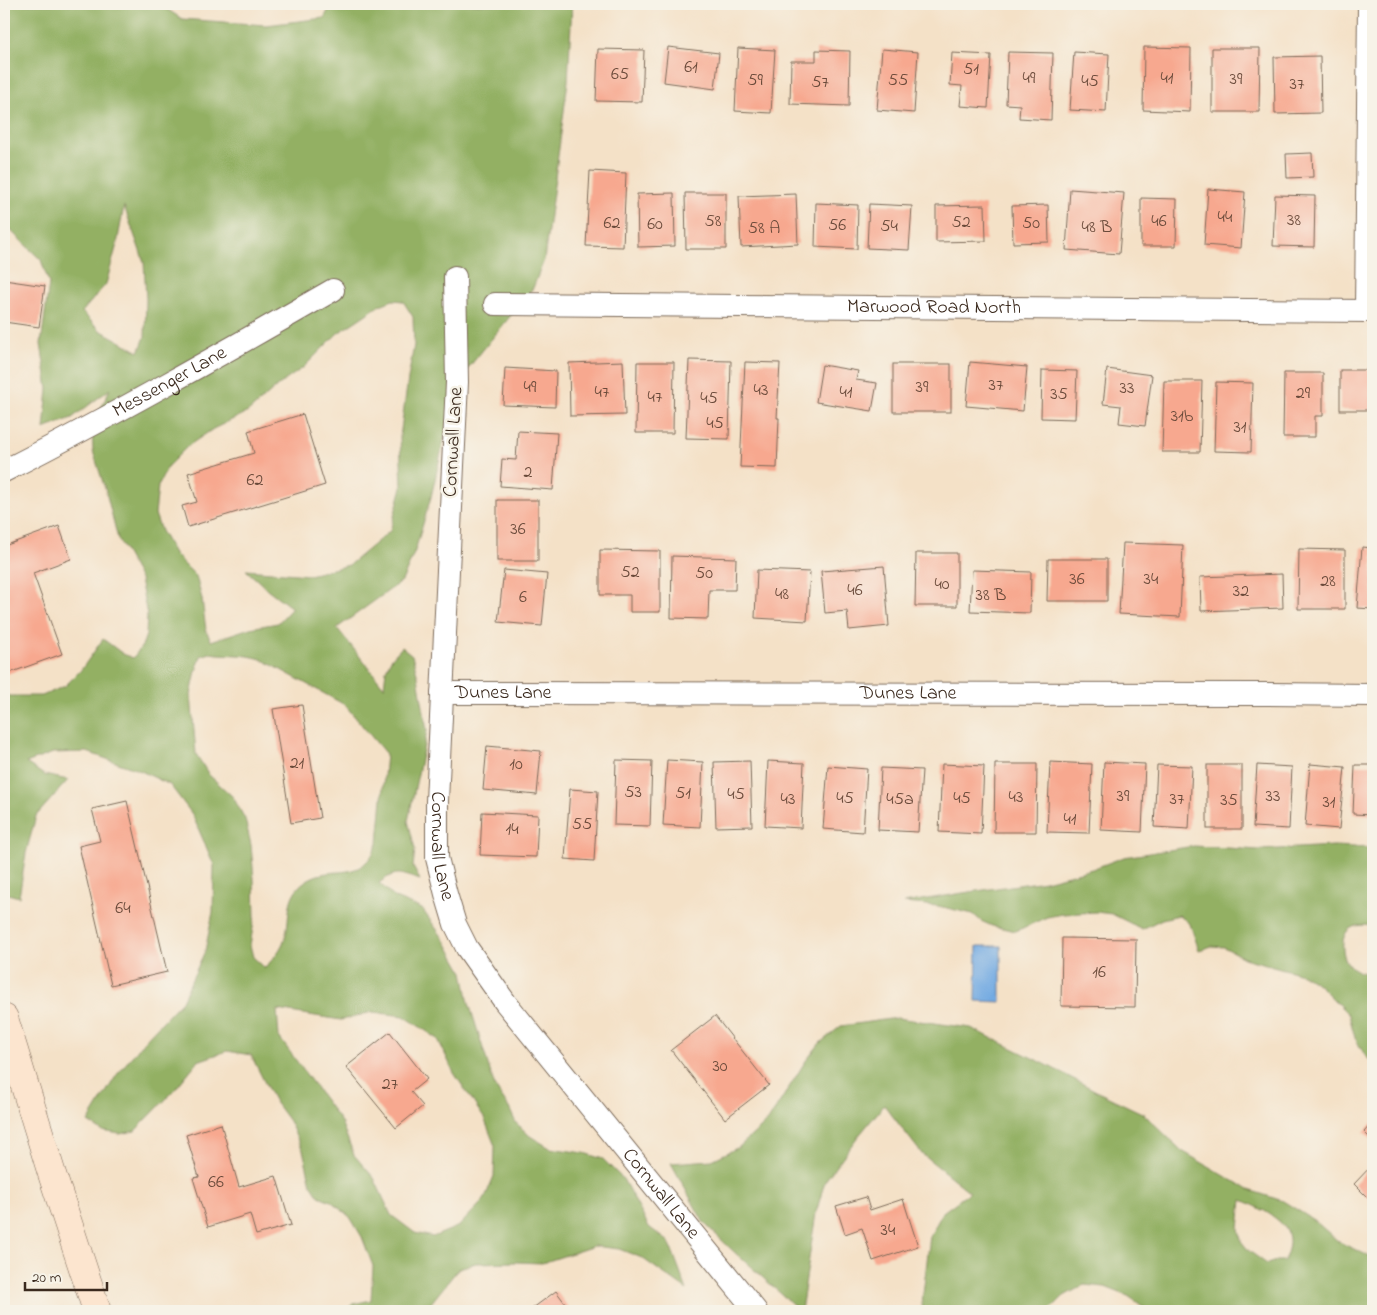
<svg xmlns="http://www.w3.org/2000/svg" width="1377" height="1315" font-family="'Indie Flower',sans-serif">
<style>
.forest{fill:#93b063;stroke:#676d40;fill-rule:evenodd}
.water{fill:#73aae2;stroke:#576a80}
.building{fill:#f7a88f}
.lines{fill:none;stroke-linecap:round;stroke-linejoin:round}
.street-casing{stroke:#7c6a59;stroke-width:24}
.secondary-casing{stroke:#7c6a59;stroke-width:29}
.street{stroke:#fff;stroke-width:22}
.secondary{stroke:#fce5cf;stroke-width:28}
.labels{text-anchor:middle;dominant-baseline:central;stroke-width:5;stroke-linejoin:round;paint-order:stroke}
.number-label{font-size:18px;fill:#6a4a3a}
.street-label{font-size:20px;fill:#3b2a1e;stroke:#f7f3e8}
</style>
<rect width="100%" height="100%" fill="#f7f3e8"/>
<filter id="ink" filterUnits="userSpaceOnUse"><feTurbulence type="fractalNoise" baseFrequency=".02" numOctaves="2"/><feDisplacementMap in="SourceGraphic" scale="10" xChannelSelector="R" yChannelSelector="G"/><feConvolveMatrix kernelMatrix="1 2 1 2 8 2 1 2 1" color-interpolation-filters="sRGB"/></filter>
<filter id="wash" filterUnits="userSpaceOnUse"><feTurbulence type="fractalNoise" baseFrequency=".0096" numOctaves="4" result="noise"/><feDisplacementMap in="SourceGraphic" scale="20" xChannelSelector="R" yChannelSelector="G"/><feGaussianBlur stdDeviation="1.12" result="paint"/><feColorMatrix in="noise" values="0 0 0 0 0 0 0 0 0 0 0 0 0 0 0 0 0 1.4 0 .05"/><feComposite in="paint" operator="in"/></filter>
<g filter="url(#wash)">
<rect width="100%" height="100%" fill="#f4e1c7"/>
<g class="forest">
<path d="M 4,4 L 159,4 L 182,19 L 266,25 L 324,18 L 332,4 L 572,4 L 568,81 L 544,260 L 533,288 L 457,382 L 431,497 L 415,551 L 402,581 L 337,628 L 384,687 L 386,670 L 391,659 L 402,647 L 412,655 L 418,677 L 427,731 L 408,821 L 415,849 L 413,867 L 420,880 C 399,873 397,870 379,883 L 395,898 L 422,909 L 446,942 L 463,972 L 469,1003 L 495,1087 L 509,1108 L 516,1123 L 530,1136 L 550,1148 L 584,1153 L 603,1159 L 623,1179 L 649,1227 L 669,1242 L 687,1290 L 642,1258 L 619,1249 L 594,1246 L 542,1263 L 515,1262 L 476,1263 L 459,1268 L 431,1303 L 430,1311 L 344,1311 L 353,1304 L 371,1300 L 373,1266 L 362,1237 L 350,1217 L 331,1201 L 319,1196 L 311,1184 L 303,1150 L 289,1121 L 275,1102 L 266,1085 L 251,1055 L 227,1051 L 198,1061 L 172,1093 L 135,1131 L 120,1134 L 102,1131 L 88,1122 L 116,1076 L 145,1040 L 182,1001 L 205,951 L 213,912 L 214,865 L 192,814 L 170,785 L 141,771 L 87,752 L 53,753 L 26,763 L 44,775 L 68,780 L 36,816 L 26,853 L 19,897 L 4,893 L 4,694 L 10,696 L 42,696 L 65,686 L 81,670 L 103,639 L 123,654 L 133,658 L 142,646 L 146,635 L 147,615 L 140,579 L 118,539 L 106,492 L 93,451 L 92,427 L 110,389 L 72,418 L 44,429 L 48,389 L 41,344 L 49,283 L 41,260 L 4,224 ZM 124,206 L 144,262 L 146,299 L 145,337 L 139,352 L 100,330 L 82,312 L 106,284 L 117,244 ZM 393,300 L 403,301 L 413,317 L 414,345 L 408,379 L 400,437 L 402,487 L 390,531 L 349,565 L 309,575 L 246,570 L 267,589 L 292,608 L 278,623 L 250,628 L 211,641 L 206,630 L 202,599 L 196,576 L 175,555 L 161,531 L 155,514 L 158,486 L 168,466 L 188,446 L 213,429 L 248,412 L 280,384 L 304,367 L 338,333 L 380,305 ZM 210,653 C 228,656 242,653 261,659 L 345,705 L 386,754 L 378,843 C 361,886 334,863 307,880 C 282,896 293,919 283,943 C 279,952 272,960 265,968 L 253,957 L 250,945 L 255,916 L 254,879 L 251,845 L 245,819 L 233,797 L 209,775 L 196,754 L 191,695 L 196,671 L 201,656 ZM 277,1010 L 341,1020 L 372,1012 L 404,1016 L 438,1039 L 454,1073 L 484,1118 L 495,1146 L 494,1176 L 484,1200 L 459,1226 L 433,1237 L 415,1233 L 391,1215 L 374,1178 L 354,1155 L 341,1122 L 279,1037 Z"/>
<path d="M 1194,846 L 1260,850 L 1334,846 L 1373,848 L 1373,926 C 1354,923 1341,928 1343,950 C 1345,967 1357,974 1373,973 L 1373,1062 L 1366,1057 L 1355,1038 L 1349,1015 L 1318,984 L 1302,974 L 1244,958 L 1224,947 L 1212,946 L 1199,950 L 1190,924 L 1179,915 L 1162,919 L 1142,929 L 1112,914 L 1096,912 L 1063,914 L 1047,917 L 1016,931 L 992,926 L 981,921 L 973,914 L 938,906 L 904,903 L 963,893 L 1045,881 L 1092,869 L 1124,857 Z"/>
<path d="M 897,1018 L 971,1028 L 1043,1063 L 1102,1094 L 1144,1114 L 1182,1151 L 1249,1190 L 1283,1201 L 1315,1221 L 1339,1242 L 1373,1258 L 1373,1311 L 1150,1311 L 1128,1296 L 1105,1287 L 1084,1285 L 1064,1296 L 1049,1311 L 921,1311 L 930,1236 L 943,1212 L 970,1192 L 922,1154 L 884,1105 L 856,1139 L 825,1181 L 816,1213 L 801,1311 L 800,1311 L 732,1250 L 704,1223 L 671,1163 L 712,1160 L 739,1147 L 768,1121 L 805,1062 L 820,1043 L 841,1026 ZM 1242,1200 C 1256,1206 1284,1219 1288,1234 C 1291,1244 1287,1253 1284,1261 L 1276,1261 L 1267,1264 L 1249,1251 L 1241,1241 L 1239,1228 Z"/>
</g>
<polygon class="water" points="977,946 1001,946 1001,1002 976,1001"/>
<g id="blocks">
<g class="building">
<polygon points="668,47 719,53 715,89 664,82"/>
<polygon points="1144,47 1191,48 1190,112 1143,110"/>
<polygon points="738,48 775,50 771,113 735,111"/>
<polygon points="1212,48 1260,48 1259,112 1212,112"/>
<polygon points="598,49 644,50 642,102 596,101"/>
<polygon points="882,49 918,52 914,113 877,110"/>
<polygon points="816,50 850,51 849,106 790,104 791,61 816,61"/>
<polygon points="1008,52 1053,53 1051,120 1019,118 1020,105 1006,104"/>
<polygon points="1074,52 1109,54 1106,112 1070,110"/>
<polygon points="952,53 991,55 988,108 960,106 962,86 950,85"/>
<polygon points="1320,56 1321,113 1275,114 1274,57"/>
<polygon points="1312,153 1313,177 1287,178 1286,154"/>
<polygon points="590,171 626,173 623,247 586,246"/>
<polygon points="1070,189 1124,193 1119,254 1066,250"/>
<polygon points="1208,189 1245,192 1241,248 1204,245"/>
<polygon points="674,193 675,246 638,247 637,194"/>
<polygon points="685,193 726,193 726,249 686,249"/>
<polygon points="796,194 798,244 741,247 739,196"/>
<polygon points="1275,195 1315,196 1314,247 1273,246"/>
<polygon points="1141,198 1177,199 1176,246 1141,246"/>
<polygon points="816,203 858,205 857,249 815,247"/>
<polygon points="869,204 912,206 909,250 867,248"/>
<polygon points="985,205 986,241 936,242 936,206"/>
<polygon points="1048,205 1049,242 1013,243 1012,206"/>
<polygon points="4,280 45,286 39,327 4,322"/>
<polygon points="689,360 731,361 729,439 686,438"/>
<polygon points="623,361 625,415 570,416 569,363"/>
<polygon points="637,362 674,362 673,433 636,433"/>
<polygon points="745,362 780,363 777,418 779,418 777,468 740,467"/>
<polygon points="970,362 1027,367 1023,411 966,406"/>
<rect x="893" y="364" width="58" height="48"/>
<polygon points="822,365 858,371 856,380 877,383 872,411 816,402"/>
<polygon points="505,368 556,371 555,407 503,405"/>
<polygon points="1107,369 1152,375 1145,426 1119,423 1121,406 1103,404"/>
<polygon points="1042,370 1077,371 1075,419 1041,418"/>
<rect x="1340" y="370" width="33" height="40"/>
<polygon points="1284,373 1323,373 1323,416 1315,416 1315,437 1283,437"/>
<polygon points="1164,381 1202,381 1200,452 1162,452"/>
<polygon points="1216,382 1253,383 1251,452 1214,451"/>
<polygon points="303,414 325,485 188,527 182,506 197,502 188,473 254,453 248,431"/>
<polygon points="518,431 557,433 553,490 500,486 502,459 516,460"/>
<rect x="497" y="500" width="41" height="61"/>
<polygon points="59,526 71,559 33,573 62,654 4,675 4,546"/>
<polygon points="1123,543 1183,545 1180,617 1119,614"/>
<polygon points="1362,547 1373,548 1373,609 1357,608"/>
<polygon points="1299,549 1345,550 1345,609 1298,609"/>
<polygon points="600,550 660,551 660,612 630,612 630,595 600,595"/>
<polygon points="916,553 957,553 957,606 915,606"/>
<polygon points="672,556 736,558 735,590 709,590 708,619 671,618"/>
<polygon points="1048,559 1107,559 1107,601 1047,601"/>
<polygon points="884,566 889,626 849,630 847,611 825,613 821,571"/>
<polygon points="504,570 547,574 542,626 498,622"/>
<polygon points="757,570 810,572 807,621 755,618"/>
<polygon points="972,570 1031,572 1030,613 970,611"/>
<polygon points="1282,574 1283,608 1201,611 1200,577"/>
<polygon points="302,705 320,818 291,823 273,709"/>
<polygon points="487,746 541,751 537,795 483,790"/>
<polygon points="616,760 652,761 650,826 614,825"/>
<polygon points="667,760 703,762 700,827 663,825"/>
<polygon points="750,761 752,826 716,827 714,762"/>
<polygon points="768,761 804,763 801,828 765,826"/>
<polygon points="1050,762 1092,764 1089,833 1047,832"/>
<polygon points="1104,762 1145,764 1142,832 1101,830"/>
<polygon points="942,764 984,766 981,834 939,832"/>
<polygon points="995,764 1037,764 1036,832 994,832"/>
<polygon points="1310,764 1345,767 1339,829 1305,826"/>
<polygon points="1157,765 1192,766 1189,829 1154,827"/>
<rect x="1207" y="765" width="35" height="64"/>
<polygon points="1257,765 1292,767 1289,829 1253,827"/>
<polygon points="1355,765 1373,765 1373,815 1353,814"/>
<polygon points="828,766 867,769 863,832 823,829"/>
<polygon points="881,768 922,770 918,832 878,830"/>
<polygon points="570,789 598,791 594,861 565,859"/>
<polygon points="127,801 167,972 111,985 79,846 100,841 92,809"/>
<polygon points="482,812 538,815 536,857 480,855"/>
<polygon points="1062,938 1136,939 1135,1007 1061,1006"/>
<polygon points="715,1016 769,1085 725,1119 671,1050"/>
<polygon points="390,1032 427,1079 411,1092 423,1106 396,1128 346,1067"/>
<polygon points="1373,1122 1373,1141 1364,1132"/>
<polygon points="221,1124 239,1187 276,1176 291,1225 256,1235 250,1214 208,1227 193,1178 199,1177 186,1135"/>
<polygon points="1373,1164 1373,1203 1354,1184"/>
<polygon points="866,1197 870,1210 903,1199 918,1246 873,1261 862,1228 845,1234 836,1206"/>
<polygon points="556,1291 571,1311 529,1311"/>
</g>
</g>
</g>
<g filter="url(#ink)">
<use href="#blocks" fill-opacity="0" stroke="#7c6a59" stroke-width="1"/>
<g class="lines">
<g class="street-casing">
<g id="street">
<path id="s1" d="M 455,277 L 457,382 L 437,801 L 437,858 L 446,894 L 455,924 L 467,948 L 505,1002 L 756,1311"/>
<path id="s2" d="M 495,304 L 1373,311"/>
<polyline points="1366,311 1369,4"/>
<path id="s3" d="M 4,471 C 116,414 225,352 333,290"/>
<path id="s4" d="M 442,693 L 1267,694 L 1373,695"/>
</g>
</g>
<g class="secondary-casing">
<polyline id="secondary" points="4,1018 51,1171 97,1311"/>
</g>
<use href="#street" class="street"/>
<use href="#secondary" class="secondary"/>
</g>
</g>
<g class="labels">
<g class="number-label">
<text x="691" y="68">61</text>
<text x="971" y="70">51</text>
<text x="620" y="75">65</text>
<text x="1029" y="79">49</text>
<text x="1167" y="79">41</text>
<text x="1236" y="80">39</text>
<text x="755" y="81">59</text>
<text x="898" y="81">55</text>
<text x="1090" y="82">45</text>
<text x="820" y="83">57</text>
<text x="1297" y="85">37</text>
<text x="1225" y="218">44</text>
<text x="1294" y="221">38</text>
<text x="713" y="222">58</text>
<text x="1159" y="222">46</text>
<text x="961" y="223">52</text>
<text x="612" y="224">62</text>
<text x="1031" y="224">50</text>
<text x="655" y="225">60</text>
<text x="837" y="226">56</text>
<text x="889" y="227">54</text>
<text x="1097" y="228">48 B</text>
<text x="764" y="229">58 A</text>
<text x="996" y="386">37</text>
<text x="530" y="388">49</text>
<text x="922" y="388">39</text>
<text x="1127" y="389">33</text>
<text x="761" y="391">43</text>
<text x="602" y="393">47</text>
<text x="846" y="393">41</text>
<text x="1303" y="394">29</text>
<text x="1059" y="395">35</text>
<text x="655" y="398">47</text>
<text x="709" y="399">45</text>
<text x="1182" y="417">31b</text>
<text x="715" y="424">45</text>
<text x="1240" y="428">31</text>
<text x="528" y="473">2</text>
<text x="255" y="481">62</text>
<text x="518" y="530">36</text>
<text x="630" y="573">52</text>
<text x="704" y="574">50</text>
<text x="1077" y="580">36</text>
<text x="1151" y="580">34</text>
<text x="1328" y="582">28</text>
<text x="942" y="585">40</text>
<text x="855" y="591">46</text>
<text x="1241" y="592">32</text>
<text x="782" y="595">48</text>
<text x="991" y="596">38 B</text>
<text x="523" y="598">6</text>
<text x="297" y="764">21</text>
<text x="516" y="765">10</text>
<text x="633" y="793">53</text>
<text x="683" y="794">51</text>
<text x="736" y="795">45</text>
<text x="1123" y="797">39</text>
<text x="1273" y="797">33</text>
<text x="1016" y="798">43</text>
<text x="845" y="799">45</text>
<text x="962" y="799">45</text>
<text x="788" y="800">43</text>
<text x="900" y="800">45a</text>
<text x="1177" y="800">37</text>
<text x="1229" y="801">35</text>
<text x="1329" y="803">31</text>
<text x="1070" y="820">41</text>
<text x="582" y="825">55</text>
<text x="512" y="830">14</text>
<text x="123" y="909">64</text>
<text x="1099" y="973">16</text>
<text x="720" y="1067">30</text>
<text x="390" y="1085">27</text>
<text x="216" y="1183">66</text>
<text x="888" y="1231">34</text>
</g>
<g class="street-label">
<text stroke="none"><textPath href="#s2" startOffset="439">Marwood Road North</textPath></text>
<text stroke="none"><textPath href="#s3" startOffset="188">Messenger Lane</textPath></text>
<text transform="translate(454 442) rotate(-87)">Cornwall Lane</text>
<text stroke="none"><textPath href="#s4" startOffset="61">Dunes Lane</textPath></text>
<text stroke="none"><textPath href="#s4" startOffset="466">Dunes Lane</textPath></text>
<text stroke="none"><textPath href="#s1" startOffset="570">Cornwall Lane</textPath></text>
<text stroke="none"><textPath href="#s1" startOffset="990">Cornwall Lane</textPath></text>
</g>
</g>
<rect width="1377" height="1315" fill="none" stroke="#f7f3e8" stroke-width="20"/>
<path d="M25 1282v8h82v-8" fill="none" stroke="#3b2a1e" stroke-width="2.5"/>
<text x="32" y="1282" font-size="15" fill="#3b2a1e" stroke="#f7f3e8" stroke-width="4" paint-order="stroke">20 m</text>
</svg>
